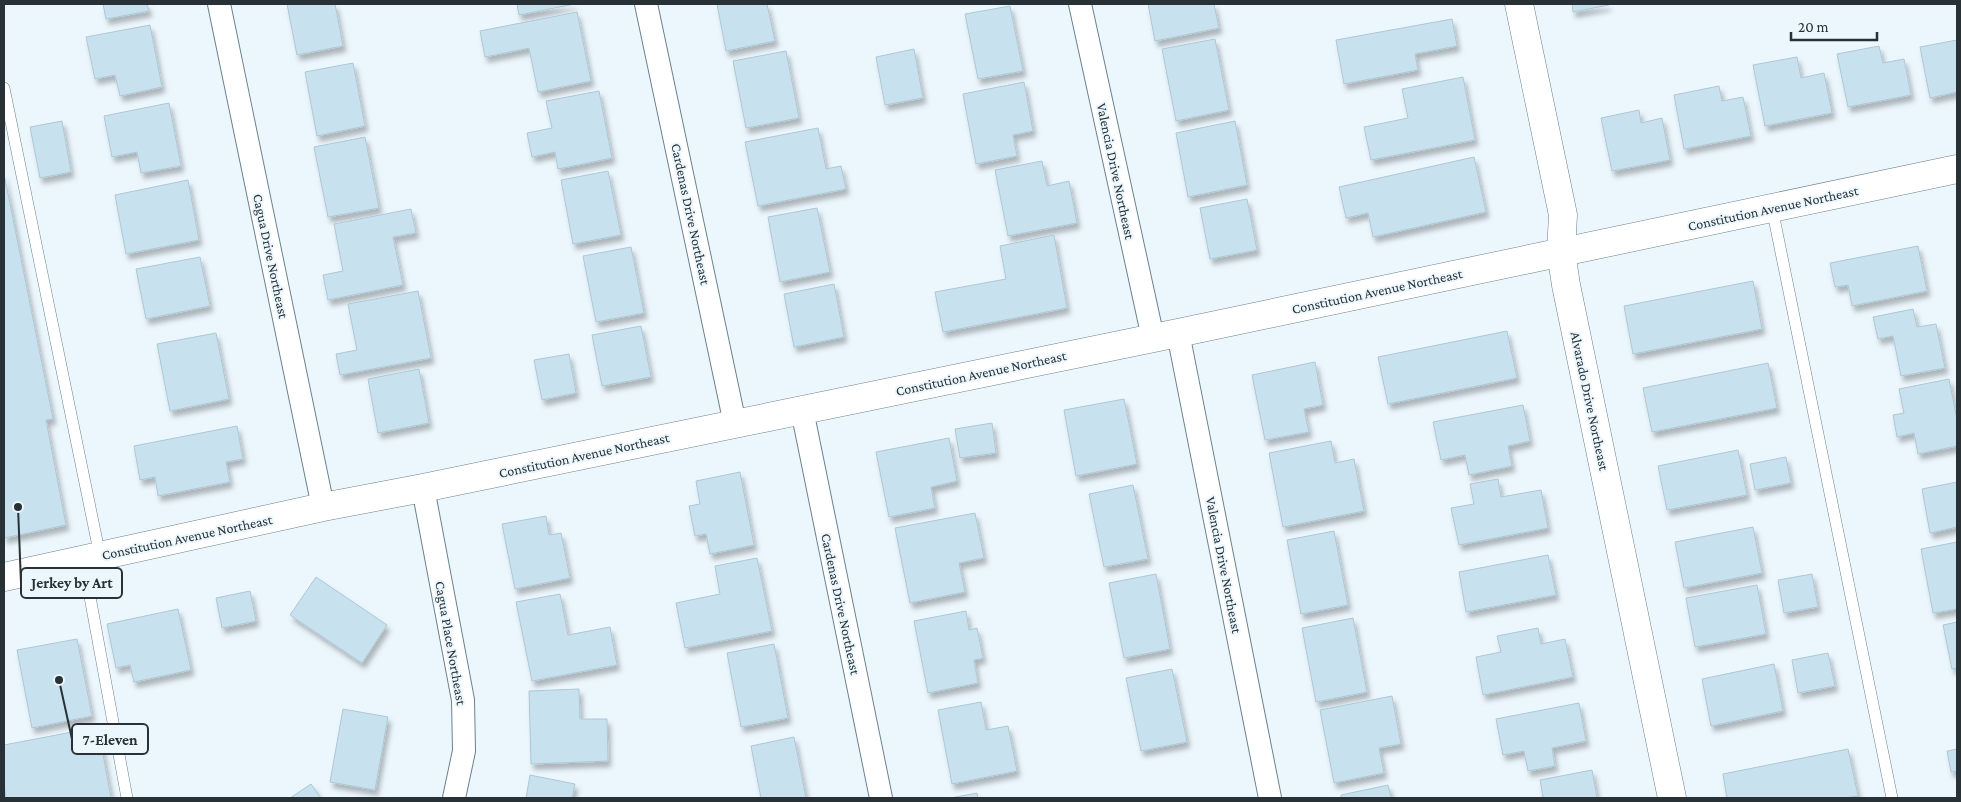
<svg xmlns="http://www.w3.org/2000/svg" width="1961" height="802" font-family="'Crimson Pro',serif">
<style>
.building{fill:#c7e1ef;stroke:#aec7d5;filter:url(#shadow)}
.lines{fill:none;stroke-linecap:round;stroke-linejoin:round}
.service-casing{stroke:#6b828f;stroke-width:12}
.minor-casing{stroke:#6b828f;stroke-width:24}
.tertiary-casing{stroke:#6b828f;stroke-width:29}
.service{stroke:#fff;stroke-width:11}
.minor{stroke:#fff;stroke-width:22}
.tertiary{stroke:#fff;stroke-width:28}
.labels{text-anchor:middle;dominant-baseline:central;stroke-width:4;stroke-linejoin:round;paint-order:stroke}
.street-label{font-size:14px;fill:#273136;stroke:#ecf7fd}
.leader{fill:none;stroke:#273136;stroke-width:2}
.callout-dot{fill:#273136;stroke:#ecf7fd;stroke-width:2}
.callout{fill:#ecf7fd;stroke:#273136;stroke-width:2}
.callout-label{font-size:15px;text-anchor:middle;font-weight:bold;fill:#273136}
</style>
<defs>
<filter id="shadow"><feDropShadow dx="3" dy="5.5" stdDeviation="2.5" flood-color="#0004"/></filter>
</defs>
<rect width="100%" height="100%" fill="#ecf7fd"/>
<g class="building">
<polygon points="103,4 147,4 149,11 106,19"/>
<polygon points="287,4 335,4 343,46 297,55"/>
<polygon points="517,4 575,4 519,15"/>
<polygon points="717,4 767,4 775,41 726,51"/>
<polygon points="1148,4 1214,4 1219,28 1155,41"/>
<polygon points="1572,4 1608,4 1609,5 1573,12"/>
<polygon points="1010,6 1023,71 978,79 965,14"/>
<polygon points="577,12 591,81 538,92 529,48 485,57 480,31"/>
<polygon points="1452,19 1457,46 1415,54 1418,70 1344,84 1336,40"/>
<polygon points="150,25 162,87 120,96 115,75 95,79 86,37"/>
<polygon points="1215,39 1229,110 1176,121 1162,49"/>
<polygon points="1957,40 1957,92 1930,98 1920,47"/>
<polygon points="1879,46 1883,63 1904,59 1911,95 1848,107 1837,54"/>
<polygon points="914,49 923,98 885,105 876,57"/>
<polygon points="786,51 799,118 746,128 733,61"/>
<polygon points="1797,57 1801,78 1824,73 1832,113 1765,126 1753,65"/>
<polygon points="353,63 365,126 317,136 305,72"/>
<polygon points="1463,77 1475,140 1371,160 1364,127 1408,118 1402,89"/>
<polygon points="1024,82 1033,131 1013,135 1017,156 976,164 963,94"/>
<polygon points="1719,86 1722,101 1743,97 1751,136 1684,149 1674,95"/>
<polygon points="599,91 612,158 558,169 555,152 532,157 527,133 552,128 546,101"/>
<polygon points="169,103 181,166 141,173 137,152 112,157 104,116"/>
<polygon points="1639,110 1641,123 1662,118 1670,160 1612,171 1601,118"/>
<polygon points="62,121 71,172 40,178 30,127"/>
<polygon points="1235,121 1247,185 1188,197 1176,133"/>
<polygon points="818,128 826,169 841,166 846,189 758,206 745,142"/>
<polygon points="365,137 379,208 328,217 314,147"/>
<polygon points="1474,157 1486,212 1373,237 1368,213 1346,218 1339,187"/>
<polygon points="1042,161 1047,186 1069,181 1077,223 1008,236 995,170"/>
<polygon points="608,171 621,235 573,244 561,180"/>
<polygon points="4,174 53,419 46,420 66,525 4,538"/>
<polygon points="188,180 199,240 126,254 115,195"/>
<polygon points="1247,199 1257,250 1210,259 1200,208"/>
<polygon points="817,208 830,272 780,282 768,217"/>
<polygon points="411,209 416,233 393,237 403,285 328,300 323,275 343,271 334,224"/>
<polygon points="1054,235 1067,308 943,332 935,292 1006,279 1000,246"/>
<polygon points="1918,246 1927,291 1852,306 1848,285 1835,287 1830,263"/>
<polygon points="631,247 644,313 596,322 583,256"/>
<polygon points="200,257 210,306 146,319 136,269"/>
<polygon points="1753,281 1762,329 1633,354 1624,306"/>
<polygon points="834,284 844,337 794,347 784,294"/>
<polygon points="418,291 431,358 340,375 336,354 357,350 348,304"/>
<polygon points="1913,309 1917,327 1936,324 1945,368 1901,376 1893,336 1878,339 1873,317"/>
<polygon points="641,326 651,377 602,386 592,335"/>
<polygon points="1507,331 1517,378 1388,404 1378,357"/>
<polygon points="216,333 229,399 170,411 157,344"/>
<polygon points="569,354 576,393 542,400 534,360"/>
<polygon points="1315,362 1323,405 1304,409 1309,432 1265,440 1252,375"/>
<polygon points="1768,363 1777,408 1652,432 1643,388"/>
<polygon points="419,369 429,423 378,433 368,379"/>
<polygon points="1949,379 1957,420 1957,446 1918,454 1914,433 1897,437 1893,415 1904,413 1899,389"/>
<polygon points="1124,399 1137,464 1076,476 1064,410"/>
<polygon points="1523,405 1530,441 1508,446 1512,466 1469,475 1465,455 1441,460 1433,422"/>
<polygon points="992,423 996,453 960,458 955,429"/>
<polygon points="237,426 243,459 226,462 230,482 158,496 155,477 140,480 134,446"/>
<polygon points="949,438 957,481 931,487 935,508 889,517 876,452"/>
<polygon points="1331,441 1335,463 1354,459 1364,511 1283,527 1269,453"/>
<polygon points="1738,450 1747,495 1667,510 1658,466"/>
<polygon points="1786,457 1791,483 1755,490 1750,464"/>
<polygon points="740,472 754,545 710,554 706,534 695,536 689,506 700,504 696,481"/>
<polygon points="1498,479 1501,497 1541,490 1548,528 1459,545 1451,508 1474,504 1470,484"/>
<polygon points="1957,482 1957,527 1930,533 1922,489"/>
<polygon points="1133,485 1148,559 1104,567 1089,494"/>
<polygon points="975,513 984,558 959,563 965,592 910,603 895,528"/>
<polygon points="546,516 549,535 561,533 570,578 515,589 502,524"/>
<polygon points="1753,527 1762,573 1684,588 1675,542"/>
<polygon points="1334,531 1348,605 1301,614 1287,540"/>
<polygon points="1957,542 1957,609 1933,613 1921,549"/>
<polygon points="1548,555 1556,595 1466,612 1459,572"/>
<polygon points="757,558 772,631 685,648 676,603 720,594 715,566"/>
<polygon points="1156,574 1170,649 1124,658 1109,583"/>
<polygon points="1812,574 1818,607 1784,613 1778,580"/>
<polygon points="316,577 387,625 362,663 290,615"/>
<polygon points="1757,585 1766,634 1695,647 1686,598"/>
<polygon points="250,591 256,621 222,628 216,598"/>
<polygon points="560,594 568,635 610,627 617,665 532,681 516,602"/>
<polygon points="178,609 191,670 134,682 130,665 116,668 107,624"/>
<polygon points="966,611 969,630 977,628 983,658 974,660 978,683 928,693 914,621"/>
<polygon points="1353,618 1367,692 1316,702 1302,628"/>
<polygon points="1957,622 1957,668 1952,669 1943,625"/>
<polygon points="1538,628 1541,644 1565,639 1573,677 1483,695 1476,657 1501,652 1497,636"/>
<polygon points="77,639 92,716 32,728 17,650"/>
<polygon points="774,644 788,718 741,727 727,653"/>
<polygon points="1828,653 1835,686 1798,693 1792,660"/>
<polygon points="1774,664 1783,711 1711,726 1702,679"/>
<polygon points="1172,669 1187,742 1141,751 1126,678"/>
<polygon points="579,689 580,719 607,719 608,761 531,764 529,691"/>
<polygon points="1392,696 1401,744 1379,748 1384,773 1334,783 1320,710"/>
<polygon points="981,702 986,730 1008,726 1017,771 952,784 938,710"/>
<polygon points="1579,703 1586,741 1552,748 1555,766 1528,771 1524,751 1503,755 1496,719"/>
<polygon points="343,709 388,717 375,790 330,782"/>
<polygon points="98,727 111,798 6,798 4,785 4,745"/>
<polygon points="794,737 806,798 761,798 751,746"/>
<polygon points="1848,749 1858,796 1845,798 1727,798 1723,774"/>
<polygon points="1957,749 1957,771 1951,772 1947,751"/>
<polygon points="1592,770 1597,798 1537,798 1543,797 1540,780"/>
<polygon points="530,775 575,784 572,798 526,798"/>
<polygon points="311,784 321,798 290,798"/>
<polygon points="1388,785 1391,798 1341,798 1341,795"/>
<polygon points="977,793 978,798 950,798"/>
</g>
<g class="lines">
<g class="service-casing">
<g id="service">
<polyline points="4,88 100,556"/>
<polyline points="1772,208 1892,798"/>
<polyline points="83,559 127,798"/>
</g>
</g>
<g class="minor-casing">
<g id="minor">
<polyline points="219,4 323,507"/>
<polyline points="646,4 735,424"/>
<polyline points="1080,4 1153,338"/>
<polyline points="1178,333 1270,798"/>
<polyline points="802,410 881,798"/>
<polyline points="423,488 463,700 464,751 454,798"/>
</g>
</g>
<g class="tertiary-casing">
<g id="tertiary">
<polyline points="1519,4 1563,215 1561,252 1566,285 1672,798"/>
<polyline points="4,577 323,507 423,488 1178,333 1957,169"/>
</g>
</g>
<use href="#service" class="service"/>
<use href="#minor" class="minor"/>
<use href="#tertiary" class="tertiary"/>
</g>
<g class="labels">
<g class="street-label">
<text transform="translate(1116 171) rotate(78)">Valencia Drive Northeast</text>
<text transform="translate(1773 208) rotate(-12)">Constitution Avenue Northeast</text>
<text transform="translate(691 214) rotate(78)">Cardenas Drive Northeast</text>
<text transform="translate(271 256) rotate(78)">Cagua Drive Northeast</text>
<text transform="translate(1377 291) rotate(-12)">Constitution Avenue Northeast</text>
<text transform="translate(981 373) rotate(-12)">Constitution Avenue Northeast</text>
<text transform="translate(1590 401) rotate(78)">Alvarado Drive Northeast</text>
<text transform="translate(584 455) rotate(-12)">Constitution Avenue Northeast</text>
<text transform="translate(187 537) rotate(-12)">Constitution Avenue Northeast</text>
<text transform="translate(1224 565) rotate(79)">Valencia Drive Northeast</text>
<text transform="translate(841 604) rotate(78)">Cardenas Drive Northeast</text>
<text transform="translate(451 643) rotate(80)">Cagua Place Northeast</text>
</g>
</g>
<path class="leader" d="M18 507L21 583M59 680L72 739"/>
<g class="callout-dot">
<circle cx="18" cy="507" r="5"/>
<circle cx="59" cy="680" r="5"/>
</g>
<g class="callout">
<rect x="21" y="568" width="101" height="30" rx="5"/>
<rect x="72" y="724" width="76" height="30" rx="5"/>
</g>
<g class="callout-label">
<text x="72" y="588">Jerkey by Art</text>
<text x="110" y="745">7-Eleven</text>
</g>
<rect width="1961" height="802" fill="none" stroke="#273136" stroke-width="10"/>
<path d="M1791 32v8h86v-8" fill="none" stroke="#273136" stroke-width="2.5"/>
<text x="1798" y="32" font-size="15" fill="#273136" stroke="#ecf7fd" stroke-width="4" paint-order="stroke">20 m</text>
</svg>
